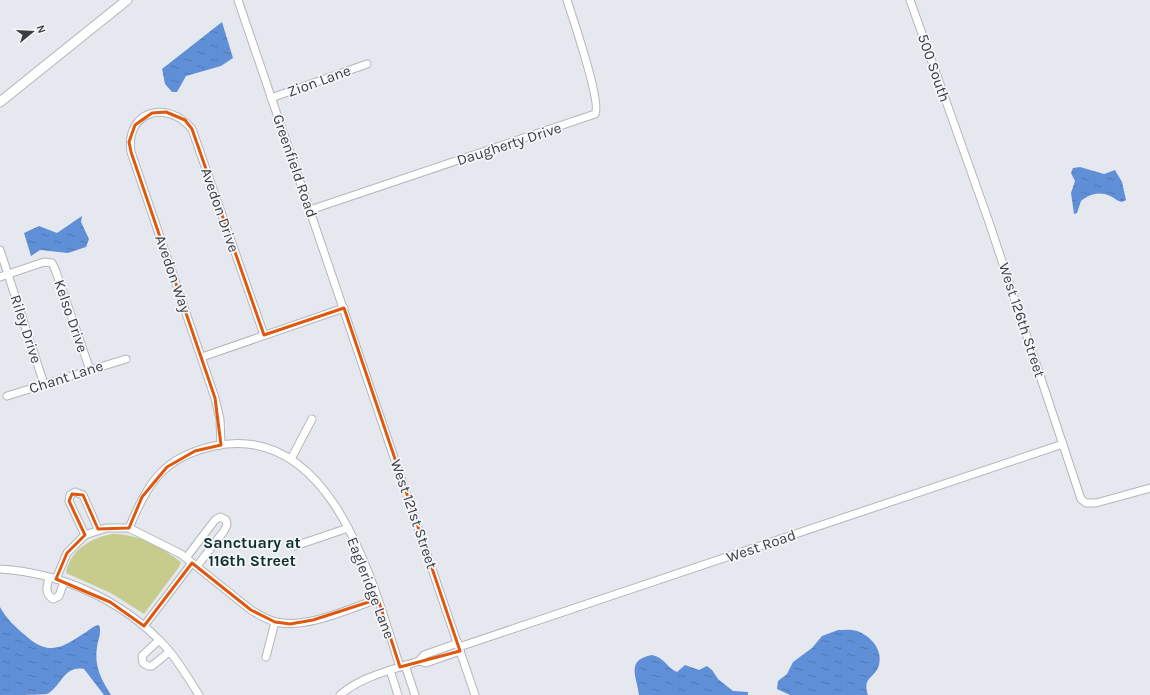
<svg xmlns="http://www.w3.org/2000/svg" width="1150" height="695" font-family="Karla,sans-serif">
<style>
.green{fill:#c7cc8d}
.water{fill:url(#water-ripples)}
.lines{fill:none;stroke-linecap:round;stroke-linejoin:round}
.minor-casing{stroke:#b3b6bb;stroke-width:9}
.major-casing{stroke:#b3b6bb;stroke-width:11}
.minor{stroke:#fff;stroke-width:7}
.major{stroke:#fff;stroke-width:9}
.marked{fill:none;stroke:#df580f;stroke-width:3;stroke-linejoin:round}
.labels{text-anchor:middle;dominant-baseline:central;stroke-width:3.5;stroke-linejoin:round;paint-order:stroke}
.street-label{font-size:15px;fill:#3c3d3f;stroke:#f3f6fb}
.neighbourhood-label{font-size:16px;font-weight:bold;fill:#103029;stroke:#f3f6fb}
</style>
<defs>
<pattern id="water-ripples" width="26" height="14" patternUnits="userSpaceOnUse"><rect width="26" height="14" fill="#5f90d7"/><path d="M2 4q2-2 4 0t4 0M15 11q2-2 4 0t4 0" fill="none" stroke="#5077b0"/></pattern>
</defs>
<rect width="100%" height="100%" fill="#e5e8ee"/>
<path class="green" d="M 113,534 C 136,533 163,548 181,562 L 179,567 L 144,614 L 111,593 L 66,573 C 70,550 92,537 113,534 Z"/>
<g class="water">
<polygon points="222,22 233,58 221,66 186,76 177,92 172,92 165,84 162,69"/>
<path d="M 1080,167 L 1104,174 L 1115,170 L 1122,182 L 1126,200 L 1122,202 C 1117,201 1115,198 1110,196 C 1099,191 1090,194 1081,201 L 1077,213 L 1074,214 L 1071,193 L 1075,181 L 1071,173 L 1073,168 Z"/>
<polygon points="82,216 81,222 89,239 86,247 68,253 40,250 31,256 24,233 39,226 57,233"/>
<path d="M 0,607 C 6,618 15,627 25,635 C 47,655 59,650 83,634 C 89,631 92,626 99,625 C 102,633 98,639 97,647 C 94,666 101,679 111,695 L 104,695 L 84,669 C 64,665 61,687 47,694 C 38,695 11,695 0,695 Z"/>
<path d="M 838,630 C 844,630 851,629 857,631 C 871,636 883,650 879,665 C 875,679 862,676 868,695 L 790,695 L 777,689 L 778,681 L 787,674 L 793,662 L 812,648 L 822,636 Z"/>
<path d="M 652,655 C 664,657 667,668 677,672 L 685,665 L 699,670 L 707,666 L 712,670 L 718,679 L 733,691 L 748,692 L 748,695 L 639,695 C 637,677 625,660 652,655 Z"/>
</g>
<g class="lines">
<g class="minor-casing">
<g id="minor">
<polyline points="238,0 475,695"/>
<polyline points="910,0 989,222 1081,499 1086,503 1096,503 1150,488"/>
<polyline points="271,98 367,64"/>
<path d="M 310,210 L 595,114 C 602,103 572,16 567,0"/>
<polyline points="0,250 44,384"/>
<polyline points="0,277 44,262 52,263 55,269 90,370"/>
<polyline points="202,357 344,308"/>
<polyline points="7,396 126,359"/>
<path d="M 221,445 L 220,419 L 215,398 L 131,152 C 125,111 167,99 192,129 L 264,335"/>
<polyline points="291,459 312,419"/>
<path d="M 129,528 C 148,483 163,457 214,446 C 333,421 373,584 400,667"/>
<polyline points="85,535 69,501 70,495 75,492 83,495 98,529"/>
<polyline points="295,546 348,528"/>
<polyline points="186,558 215,520 220,517 226,520 227,525 224,531 197,566"/>
<path d="M 0,569 C 62,573 122,600 164,645 C 178,660 188,678 199,695"/>
<path d="M 49,578 C 47,586 44,593 53,599 L 59,596 L 64,582"/>
<path d="M 56,579 L 67,553 L 85,535 L 106,528 L 129,528 L 181,554 L 251,610 C 259,615 267,620 276,622 C 307,629 348,609 378,599"/>
<polyline points="144,626 192,563"/>
<polyline points="159,640 142,656 143,663 148,666 152,666 169,652"/>
<polyline points="459,647 1063,444"/>
<polyline points="266,657 275,622"/>
<polyline points="419,661 426,663 460,651"/>
<polyline points="405,665 415,695"/>
<polyline points="390,670 398,695"/>
<path d="M 340,695 C 362,676 392,670 419,661 L 424,655 L 458,643"/>
</g>
</g>
<g class="major-casing">
<polyline id="major" points="0,102 127,0"/>
</g>
<use href="#minor" class="minor"/>
<use href="#major" class="major"/>
</g>
<path class="marked" d="M 166,112 L 185,120 L 192,129 L 264,335 L 344,308 L 460,651 L 400,667 L 378,599 L 313,620 L 290,624 L 275,622 L 251,610 L 192,563 L 144,626 L 110,602 L 56,579 L 67,553 L 85,535 L 69,501 L 72,494 L 83,495 L 98,529 L 129,528 L 142,497 L 167,467 L 195,451 L 221,445 L 215,398 L 131,152 L 129,142 L 135,125 L 152,113 Z"/>
<g class="labels">
<g class="street-label">
<text transform="translate(934 68) rotate(71)">500 South</text>
<text transform="translate(319 81) rotate(-20)">Zion Lane</text>
<text transform="translate(509 144) rotate(-18)">Daugherty Drive</text>
<text transform="translate(295 166) rotate(71)">Greenfield Road</text>
<text transform="translate(220 210) rotate(71)">Avedon Drive</text>
<text transform="translate(173 274) rotate(71)">Avedon Way</text>
<text transform="translate(71 316) rotate(71)">Kelso Drive</text>
<text transform="translate(1022 320) rotate(72)">West 126th Street</text>
<text transform="translate(26 329) rotate(72)">Riley Drive</text>
<text transform="translate(66 377) rotate(-18)">Chant Lane</text>
<text transform="translate(414 514) rotate(71)">West 121st Street</text>
<text transform="translate(761 546) rotate(-19)">West Road</text>
<text transform="translate(371 588) rotate(69)">Eagleridge Lane</text>
</g>
<g class="neighbourhood-label">
<text x="252" y="542">Sanctuary at<tspan x="252" dy="18">116th Street</tspan></text>
</g>
</g>
<g transform="translate(32 32) rotate(72)" stroke="#f3f6fb" stroke-width="3" paint-order="stroke">
<path d="M0-3L7 15L0 10L-7 15Z" fill="#3c3d3f"/>
<text y="-6" font-size="11" font-weight="bold" text-anchor="middle" fill="#3c3d3f">N</text>
</g>
</svg>
